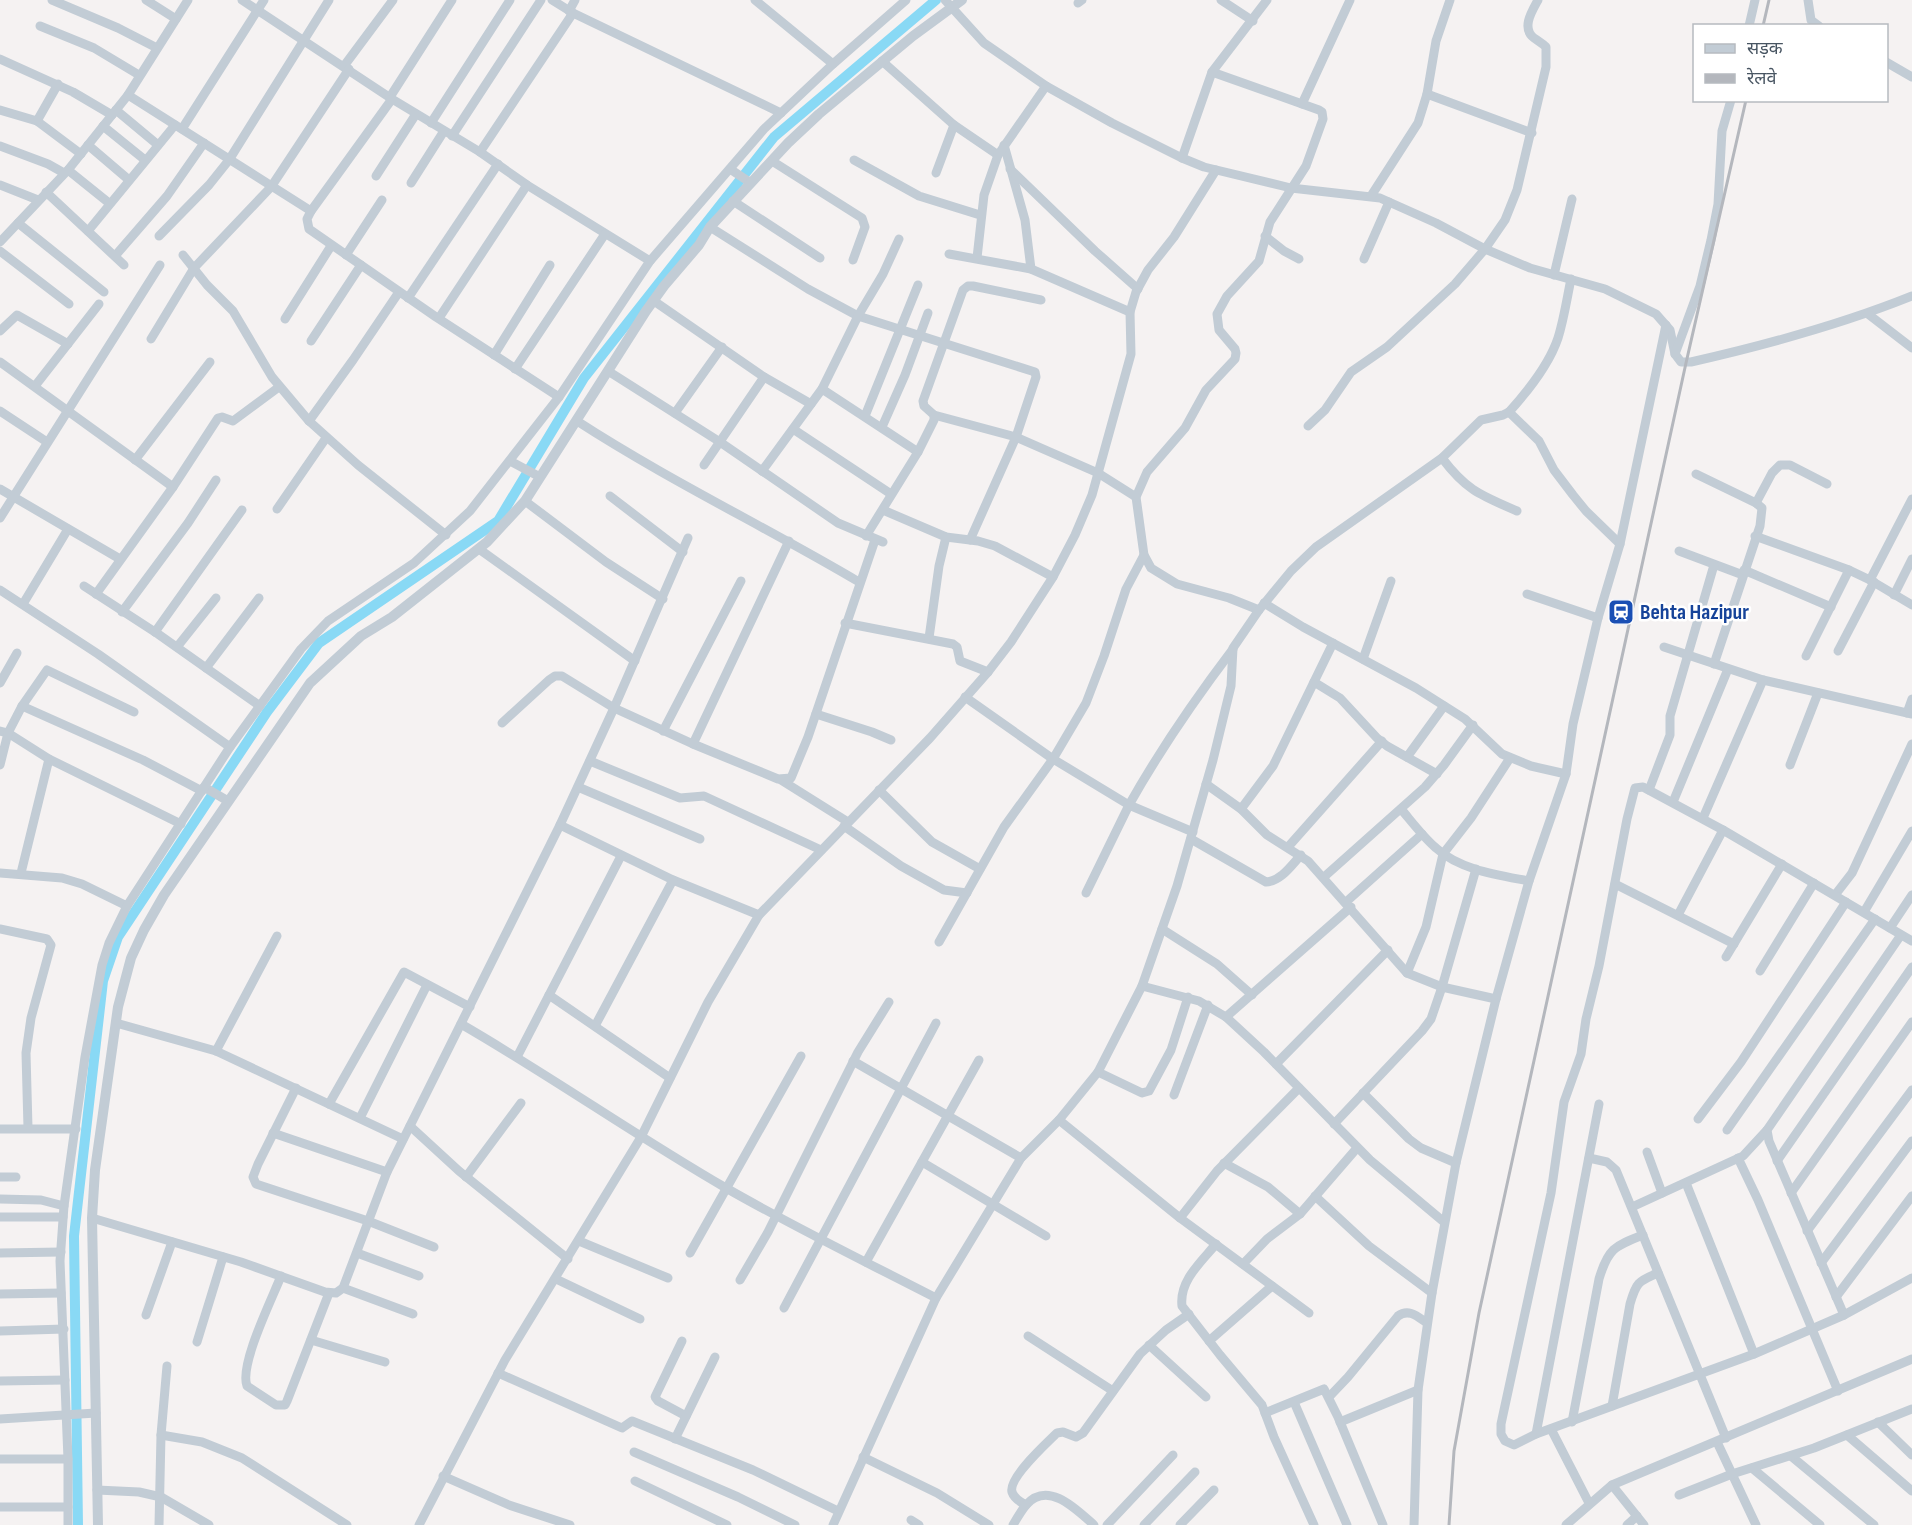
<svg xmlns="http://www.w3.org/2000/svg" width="1912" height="1525" font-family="'Sofia Sans Condensed','Noto Sans Devanagari',sans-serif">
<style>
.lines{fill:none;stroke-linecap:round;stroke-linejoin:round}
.canal{stroke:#89d9f5;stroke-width:10}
.minor{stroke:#c2ccd5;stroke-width:9}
.tertiary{stroke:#c2ccd5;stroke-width:10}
.rail{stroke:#b4b7bd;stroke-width:3}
.labels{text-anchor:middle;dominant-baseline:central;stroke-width:5;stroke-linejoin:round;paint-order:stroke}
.transit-label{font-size:22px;font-weight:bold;fill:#164399;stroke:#fff;text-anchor:start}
</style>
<rect width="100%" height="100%" fill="#f5f2f2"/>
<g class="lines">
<polyline class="canal" points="78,1525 74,1236 103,981 118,937 267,712 319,643 498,521 584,378 774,137 936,0"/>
<g class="minor">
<polyline points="52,0 118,28 157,48"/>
<polyline points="146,0 176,19"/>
<polyline points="242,0 392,99 480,152 527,185 650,261"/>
<polyline points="552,0 573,13 781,113"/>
<polyline points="755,0 833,64"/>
<path d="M 945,0 L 984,43 L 1046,86 L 1112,123 L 1182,158 L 1204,167 L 1291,188 L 1380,198 L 1436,223 L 1485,249 L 1530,268 L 1605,289 L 1656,314 L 1670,330 L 1675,354 L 1681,362 L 1691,362 C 1766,345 1840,325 1912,296"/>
<polyline points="1221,0 1253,21"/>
<polyline points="1808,0 1811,20 1819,26"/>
<polyline points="1078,3 1082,0"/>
<polyline points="569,11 575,0"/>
<polyline points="40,26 94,48 139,75"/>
<polyline points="1749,26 1755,0"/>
<polyline points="0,59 73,92 112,115"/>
<polyline points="882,61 954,125 998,155"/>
<polyline points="1886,62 1912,77"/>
<polyline points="344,66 393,0"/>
<polyline points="1212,72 1319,110 1322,112 1323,119 1306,166 1270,222 1259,261 1227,296 1217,314 1219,330 1235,349 1236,353 1235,359 1206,390 1185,428 1147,472 1136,497 1144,555 1151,568 1177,584 1229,598 1259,610"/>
<polyline points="1427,94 1532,133"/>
<polyline points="128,95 311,211"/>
<polyline points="390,97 452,0"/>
<polyline points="392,99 311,211 307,219 309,229 436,317 559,397"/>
<polyline points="1302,104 1350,0"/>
<polyline points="0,110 37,121 81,154"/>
<polyline points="116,110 158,145"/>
<polyline points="37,121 58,84"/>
<polyline points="431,123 510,0"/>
<polyline points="103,126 145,160"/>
<polyline points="182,129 264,0"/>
<polyline points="452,136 541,0"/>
<polyline points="88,145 129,180"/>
<polyline points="1004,145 1025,220 1031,269"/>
<polyline points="0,146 48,164 64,173"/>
<polyline points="480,152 573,13"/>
<polyline points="1182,158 1212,72 1267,0"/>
<polyline points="854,160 919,196 980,215"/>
<polyline points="772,161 862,218 865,227 853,260"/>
<polyline points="730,169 751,183"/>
<polyline points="1010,169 1095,251 1138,289"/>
<polyline points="68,170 109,203"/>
<polyline points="936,173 954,125"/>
<polyline points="376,176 416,114"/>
<polyline points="411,183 444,131"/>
<polyline points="0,185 38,200"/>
<polyline points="46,192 124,265"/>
<polyline points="1371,196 1418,123 1427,94 1436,41 1450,0"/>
<polyline points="733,201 820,258"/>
<polyline points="18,223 104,292"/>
<polyline points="710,227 808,289 858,316 1035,372 1036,377 1016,437 970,540"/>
<polyline points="88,231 175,125"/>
<polyline points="159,236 209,185 229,160 329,0"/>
<polyline points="1265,236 1284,251 1299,259"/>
<polyline points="0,242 68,170 128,95 188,0"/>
<polyline points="0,251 69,304"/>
<polyline points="949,254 1031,269 1130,312"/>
<polyline points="183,255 207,285 233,311 272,377 309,421 358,465 446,535"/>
<polyline points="346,255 382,200"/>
<polyline points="115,256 167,196 204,143"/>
<polyline points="977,258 984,195 998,155 1046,86"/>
<polyline points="1364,259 1389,202"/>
<polyline points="1554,275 1572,199"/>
<polyline points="408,298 498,164"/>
<polyline points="654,301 764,377 811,404"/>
<polyline points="1868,314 1912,348"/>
<polyline points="439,318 527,185"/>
<polyline points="285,319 331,246"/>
<polyline points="0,331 17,315 68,344"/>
<polyline points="151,339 194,268 271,187 349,69"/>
<polyline points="311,341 361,265"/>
<polyline points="1675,354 1700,286 1711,240 1718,204 1722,131 1731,100"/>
<polyline points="494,355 550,265"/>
<polyline points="0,362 173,487"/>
<polyline points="515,369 605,234"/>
<polyline points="608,371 720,442 838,523 883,542"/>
<polyline points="35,386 99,304"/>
<polyline points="822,389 918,452"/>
<polyline points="0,411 47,442"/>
<polyline points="1509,412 1539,441 1554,470 1573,495 1586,511 1620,544"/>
<polyline points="675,413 722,347"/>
<polyline points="934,415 1016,437 1098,473 1136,497"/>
<polyline points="865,416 918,285"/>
<polyline points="309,421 353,360 399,292"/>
<path d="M 577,421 C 668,480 766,527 859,582"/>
<path d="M 1308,426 L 1325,410 L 1351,372 L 1387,347 L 1455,284 L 1485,249 L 1505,220 L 1517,190 L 1546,67 L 1546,47 C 1542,43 1538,41 1534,38 C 1521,28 1532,11 1538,0"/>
<polyline points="882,427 905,375 928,313"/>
<polyline points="793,429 891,494"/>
<path d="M 1442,458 C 1466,490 1480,495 1517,511"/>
<polyline points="135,460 210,362"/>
<polyline points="510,461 540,477"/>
<polyline points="704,465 764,377"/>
<polyline points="762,471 822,389 858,316 883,274 899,239"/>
<polyline points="1696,474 1756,503 1762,508 1760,526 1714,664"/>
<polyline points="0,489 120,559"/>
<polyline points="610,496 683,552"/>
<polyline points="525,501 606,562 663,599"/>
<polyline points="1756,503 1772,473 1780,465 1790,465 1827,484"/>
<polyline points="277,509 326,438"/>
<polyline points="883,510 946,537 978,541 995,546 1053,577"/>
<polyline points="0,518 160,265"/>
<polyline points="866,536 918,452 934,420 934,415 924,406 923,401 963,290 968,286 973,286 1041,300"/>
<polyline points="1755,536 1849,570 1870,580 1912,605"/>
<polyline points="479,549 635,661"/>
<polyline points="1679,551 1743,575"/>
<polyline points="1744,570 1831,607"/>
<polyline points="1870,580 1912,499"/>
<polyline points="84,586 158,634 260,706"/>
<polyline points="0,590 98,654 230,747"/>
<polyline points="96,594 173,487 218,418 222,417 233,421 279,387"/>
<polyline points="1527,594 1598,618"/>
<polyline points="1894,595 1912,559"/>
<polyline points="1264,603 1303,627 1416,688 1465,719 1502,754 1531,766 1566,774"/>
<polyline points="23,604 68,529"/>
<polyline points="122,612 188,523 216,480"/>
<polyline points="845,623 953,644 957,647 960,661 988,672"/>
<polyline points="155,632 242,510"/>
<polyline points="929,638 939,566 946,537"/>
<polyline points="177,647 216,598"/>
<polyline points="1664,647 1763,680 1912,714"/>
<polyline points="1838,651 1874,582"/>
<polyline points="1806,656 1849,570"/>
<polyline points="1363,659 1391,581"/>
<polyline points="206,668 259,598"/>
<polyline points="1314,682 1340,698 1377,738 1387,746 1437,774"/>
<polyline points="0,683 17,653"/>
<path d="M 965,697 L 1053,759 L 1129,805 C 1160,750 1195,699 1233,649"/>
<polyline points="22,706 143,760 202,791"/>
<polyline points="1907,713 1912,699"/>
<polyline points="816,714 872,732 891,740"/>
<polyline points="502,723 549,680 555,676 562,676 614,708 693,744 778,779 791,778 808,737 875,540"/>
<polyline points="0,731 8,733 49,759 181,824"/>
<polyline points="663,731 741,581"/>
<polyline points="693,744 789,541"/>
<polyline points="1407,757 1444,706"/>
<polyline points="590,761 680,798 704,796 821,850"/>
<polyline points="0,765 8,733 22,706 47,670 134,712"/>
<polyline points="1790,765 1818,693"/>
<polyline points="781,780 848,822"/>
<polyline points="1206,784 1241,809 1267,835 1308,861 1407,973 1442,987 1496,999"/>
<polyline points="204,787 228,801"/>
<polyline points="578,787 700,839"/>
<polyline points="879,790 932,842 980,869"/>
<polyline points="1649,790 1670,735 1670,716 1714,565"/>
<polyline points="1673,802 1728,669"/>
<polyline points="1241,809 1273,766 1333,643"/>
<path d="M 1401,809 C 1412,822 1423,837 1436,848 C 1460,870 1498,875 1529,881"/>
<polyline points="1703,818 1763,680"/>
<polyline points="560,825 673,880 759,915"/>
<polyline points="844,826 901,866 944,890 967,893"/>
<path d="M 1191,839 L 1266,882 C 1281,881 1291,866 1301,855"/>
<polyline points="1288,847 1382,741"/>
<polyline points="0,873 62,878 82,884 127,906"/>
<polyline points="21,873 49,759"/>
<polyline points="1324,877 1425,787 1444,765 1473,725"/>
<polyline points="1615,884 1734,944"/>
<polyline points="1086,893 1129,805 1193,832"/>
<polyline points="1835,895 1852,873 1912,744"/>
<polyline points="1346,902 1422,834"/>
<polyline points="1864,912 1912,831"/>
<polyline points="1678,915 1723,830"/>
<polyline points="1890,928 1912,895"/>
<polyline points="0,929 47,939 51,945 31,1018 26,1053 28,1128"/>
<polyline points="1162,929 1217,964 1252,995"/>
<polyline points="1912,941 1723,830 1643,787 1635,788 1627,819 1599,966 1586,1019 1581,1054 1564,1102 1551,1193 1501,1424 1501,1434 1505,1441 1514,1445 1536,1434 1754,1354 1844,1315 1912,1278"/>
<polyline points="939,942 1004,827 1053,759 1086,703 1104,656 1126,589 1144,555"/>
<polyline points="1726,957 1782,864"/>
<polyline points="1760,971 1814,883"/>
<polyline points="1407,973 1426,927 1443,854 1471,818 1510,758"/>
<polyline points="1142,986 1199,1001 1226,1017 1264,1052 1370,1160 1444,1222"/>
<polyline points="549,995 670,1078"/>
<polyline points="1226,1017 1351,907"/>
<polyline points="116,1023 216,1051 403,1139"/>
<path d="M 461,1024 C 551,1076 636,1136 726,1188 C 794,1227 866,1262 936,1298"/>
<polyline points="595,1026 673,880"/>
<polyline points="216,1051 277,936"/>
<polyline points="517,1057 621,856"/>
<polyline points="853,1061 1021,1158"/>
<polyline points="1276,1064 1388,950"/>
<polyline points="1098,1072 1142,1093 1149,1091 1171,1050 1188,997"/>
<polyline points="296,1088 258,1164 253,1177 256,1184 368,1221 434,1247"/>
<polyline points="1363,1093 1409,1139 1421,1148 1456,1163"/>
<polyline points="1174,1095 1208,1005"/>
<polyline points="329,1104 404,972 470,1007"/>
<polyline points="360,1118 427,985"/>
<polyline points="1698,1119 1741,1062 1846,902"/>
<polyline points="1059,1120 1180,1218 1309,1313"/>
<polyline points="1334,1124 1422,1031 1431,1019 1442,987 1476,869"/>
<polyline points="410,1126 459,1171 568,1259"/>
<polyline points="0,1129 76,1129"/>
<polyline points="1727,1130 1875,919"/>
<polyline points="273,1133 387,1172"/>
<polyline points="1647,1152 1662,1193"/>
<polyline points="1589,1158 1607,1162 1616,1170 1726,1438"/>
<polyline points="1738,1158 1758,1200 1838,1391"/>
<polyline points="1777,1161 1912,967"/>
<polyline points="922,1162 1046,1236"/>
<polyline points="1224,1163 1268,1187 1300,1214"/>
<polyline points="0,1177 16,1177"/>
<polyline points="466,1177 521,1103"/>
<polyline points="1686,1183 1754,1354"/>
<polyline points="1791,1193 1912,1022"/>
<polyline points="1315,1196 1369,1246 1432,1293"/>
<polyline points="0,1199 41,1200 64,1206"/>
<polyline points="1632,1207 1743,1156 1767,1130"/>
<polyline points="0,1217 63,1217"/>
<polyline points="92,1218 241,1262 325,1292 336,1293 343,1288 387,1172 560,825 614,708 688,538"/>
<polyline points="1180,1218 1217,1171 1299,1088"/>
<polyline points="1807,1231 1912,1090"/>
<polyline points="579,1241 668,1278"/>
<path d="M 1216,1244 C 1201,1262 1179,1281 1182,1306 L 1220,1355 L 1262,1405 L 1274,1437 L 1314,1525"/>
<polyline points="0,1253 61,1252"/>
<polyline points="357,1253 419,1276"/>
<polyline points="690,1253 801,1056"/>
<polyline points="866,1262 979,1060"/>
<polyline points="1821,1263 1912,1141"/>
<polyline points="1243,1264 1267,1239 1300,1214 1357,1148"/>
<path d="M 281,1276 C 272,1299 239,1365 247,1386 L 276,1405 L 285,1405 L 287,1401 L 329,1293"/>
<polyline points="556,1279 640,1319"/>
<polyline points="740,1280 768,1232 858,1052 889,1002"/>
<polyline points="343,1288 413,1314"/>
<polyline points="0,1294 61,1293"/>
<polyline points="1836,1297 1912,1196"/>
<polyline points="784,1308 936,1023"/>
<polyline points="146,1315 172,1242"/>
<polyline points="1844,1315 1769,1141 1767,1130 1901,935"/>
<polyline points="0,1331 64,1329"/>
<polyline points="1028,1336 1113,1391"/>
<polyline points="311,1340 385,1362"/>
<polyline points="682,1341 655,1397 658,1401 686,1416"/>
<polyline points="1209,1341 1272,1286"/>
<polyline points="197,1342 223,1257"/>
<polyline points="1149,1345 1206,1397"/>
<polyline points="498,1373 622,1428 632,1421 753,1470 838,1511"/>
<polyline points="0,1381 65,1380"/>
<path d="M 1329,1397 L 1348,1377 L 1398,1316 C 1409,1308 1418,1317 1427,1323"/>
<polyline points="1294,1402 1347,1525"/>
<path d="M 1612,1406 L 1630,1304 C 1636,1283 1638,1281 1658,1273"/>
<polyline points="1265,1413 1324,1389 1338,1417 1383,1525"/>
<polyline points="0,1419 96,1413"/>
<polyline points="1340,1422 1418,1390"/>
<path d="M 1572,1422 L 1599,1279 C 1608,1249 1614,1246 1643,1235"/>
<polyline points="1878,1422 1912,1455"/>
<polyline points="1551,1429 1589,1503"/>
<polyline points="1536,1434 1599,1104"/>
<polyline points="161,1435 202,1442 242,1458 347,1525"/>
<polyline points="1847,1435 1912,1491"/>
<polyline points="675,1439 715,1357"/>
<polyline points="1717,1442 1756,1525"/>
<polyline points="634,1452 738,1497 795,1525"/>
<polyline points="1791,1456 1874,1525"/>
<polyline points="863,1457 937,1493 989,1525"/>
<polyline points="0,1459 68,1459"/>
<polyline points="1752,1468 1820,1525"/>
<polyline points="443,1476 509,1505 570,1525"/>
<polyline points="635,1481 727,1525"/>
<polyline points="1612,1485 1644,1525"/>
<polyline points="97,1490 139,1492 161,1497 209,1525"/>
<polyline points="1679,1495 1732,1474 1814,1448 1912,1409"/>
<path d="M 1026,1505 C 1020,1502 1014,1498 1012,1492 C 1008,1478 1047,1443 1057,1433 L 1063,1432 L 1076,1437 L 1083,1433 L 1140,1354 L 1166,1330 L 1189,1314"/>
<polyline points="0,1507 68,1507"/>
<polyline points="911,1520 919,1525"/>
<polyline points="68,1525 68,1459 60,1261 64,1206 85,1057 102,965 109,943 127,906 230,747 301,649 328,621 414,563 470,511 559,397 650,261 764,129 833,64 906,0"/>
<polyline points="159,1525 161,1435 167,1366"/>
<polyline points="419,1525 505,1360 641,1137 708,1002 759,915 930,738 988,672 1011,642 1053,577 1075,535 1092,495 1131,354 1130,312 1136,292 1148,270 1174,237 1216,170"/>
<path d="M 833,1525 L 936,1298 L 1021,1158 L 1059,1120 L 1098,1072 L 1142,986 L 1177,886 L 1213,760 L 1231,686 L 1233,648 L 1259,610 L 1291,571 L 1316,547 L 1442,458 L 1481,420 L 1503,415 L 1509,412 C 1528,391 1549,365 1558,338 C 1564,319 1567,298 1571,279"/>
<path d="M 1013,1525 C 1017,1518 1021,1511 1026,1505 C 1048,1480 1076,1509 1094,1525"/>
<polyline points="1107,1525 1173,1455"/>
<polyline points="1144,1525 1195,1472"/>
<polyline points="1180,1525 1214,1490"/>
<polyline points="1414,1525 1418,1390 1432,1293 1456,1163 1496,999 1529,881 1566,774 1573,724 1598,618 1620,544 1666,325"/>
<polyline points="1566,1525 1612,1485 1912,1359"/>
<polyline points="1627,1525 1637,1516"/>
</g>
<polyline class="tertiary" points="98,1525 92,1218 95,1170 118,1007 131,958 144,930 164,895 310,683 361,636 392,617 487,542 525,501 646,311 664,286 699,245 710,227 788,143 819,114 913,36 962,0"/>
<g class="rail">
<polyline points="1763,26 1769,0"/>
<polyline points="1449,1525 1454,1451 1479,1313 1686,363 1746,100"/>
</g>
</g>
<defs>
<g id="station-square" transform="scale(1.35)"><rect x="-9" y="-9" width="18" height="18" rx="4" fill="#1a4fb4" stroke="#fff"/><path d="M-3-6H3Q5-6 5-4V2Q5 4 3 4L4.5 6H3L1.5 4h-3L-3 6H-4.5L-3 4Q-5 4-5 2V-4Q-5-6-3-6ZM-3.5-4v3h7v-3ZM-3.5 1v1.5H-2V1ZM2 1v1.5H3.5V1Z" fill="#fff"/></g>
</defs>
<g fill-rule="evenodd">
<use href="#station-square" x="1621" y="612"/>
</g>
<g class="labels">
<g class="transit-label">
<text x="1640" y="612">Behta Hazipur</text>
</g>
</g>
<rect x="1693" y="24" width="195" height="78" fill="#ffffff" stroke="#b6bbc0" stroke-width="1.5"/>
<rect x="1705" y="44" width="30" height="9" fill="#c2ccd5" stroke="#b6bbc0" stroke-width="1.5"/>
<text x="1747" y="54" font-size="18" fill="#485562">सड़क</text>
<rect x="1705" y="74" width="30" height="9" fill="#b4b7bd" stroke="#b6bbc0" stroke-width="1.5"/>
<text x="1747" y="84" font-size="18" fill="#485562">रेलवे</text>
</svg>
